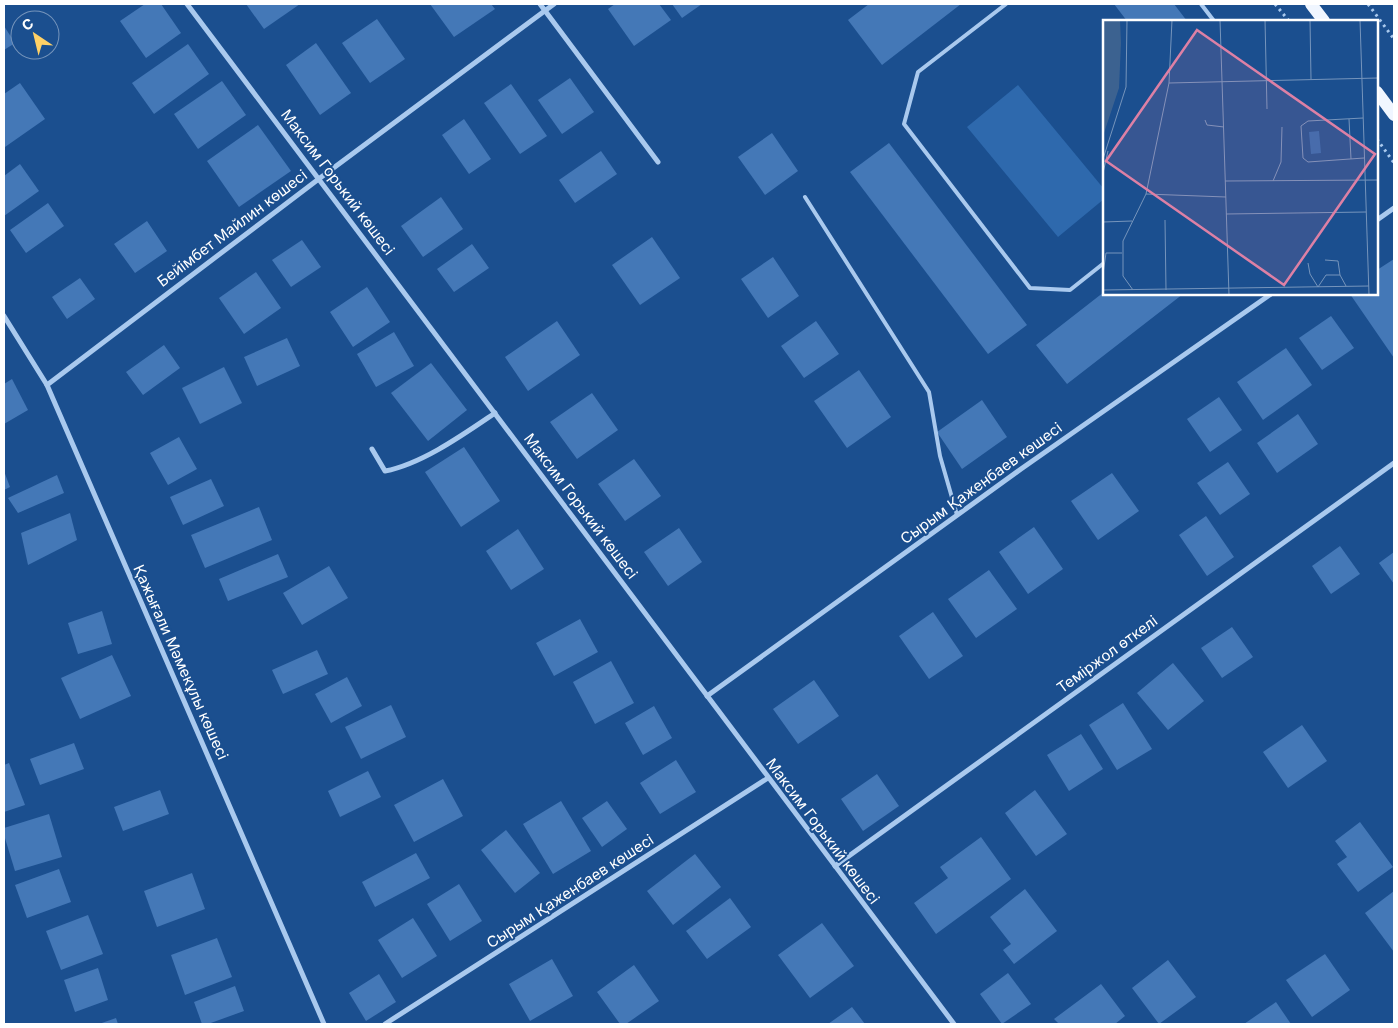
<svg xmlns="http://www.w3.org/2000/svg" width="1398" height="1028" font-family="Inter,sans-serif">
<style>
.green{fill:#2e69ad}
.building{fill:#4478b7}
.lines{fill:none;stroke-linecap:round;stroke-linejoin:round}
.path{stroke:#a9c9ee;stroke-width:3;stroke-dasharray:2.5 4;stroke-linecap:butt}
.lane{stroke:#a9c9ee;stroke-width:4}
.street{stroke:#a9c9ee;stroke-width:5}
.primary{stroke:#f0f6ff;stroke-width:12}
.labels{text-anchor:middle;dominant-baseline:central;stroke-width:4;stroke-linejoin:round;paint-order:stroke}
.street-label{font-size:15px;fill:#fff;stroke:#1b4f8f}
.inset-road{fill:none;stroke:#7695bc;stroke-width:1}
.view{fill:#dd80a5;fill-opacity:0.15;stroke:#dd80a5;stroke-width:2.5}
.inset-edge{fill:none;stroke:#fff;stroke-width:2.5}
</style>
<rect width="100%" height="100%" fill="#1b4f8f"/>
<polygon class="green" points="1018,85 1104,189 1104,199 1058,237 967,127"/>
<g class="building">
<polygon points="145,4 161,4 181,33 146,58 120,21"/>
<polygon points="246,4 300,4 264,29"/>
<polygon points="430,4 491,4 495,9 454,37"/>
<polygon points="615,4 659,4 671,20 634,46 608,9"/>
<polygon points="672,4 702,4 682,18"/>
<polygon points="869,4 961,4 882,65 848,20"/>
<polygon points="1114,4 1174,4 1187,21 1127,21"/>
<polygon points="377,19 405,59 370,83 342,43"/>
<polygon points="4,26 15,43 4,50"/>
<polygon points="316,43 351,93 320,115 286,65"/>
<polygon points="188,44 209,74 154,114 132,83"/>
<polygon points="570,78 594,112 562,134 538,100"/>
<polygon points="222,81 246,115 198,149 174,114"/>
<polygon points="20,83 45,119 5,147 4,145 4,94"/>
<polygon points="511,84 547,136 520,154 484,103"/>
<polygon points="464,119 491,159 469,174 442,135"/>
<polygon points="258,125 291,171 239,207 207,161"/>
<polygon points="772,133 798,171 765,195 738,157"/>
<polygon points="889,143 1027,325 988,354 850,172"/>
<polygon points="601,151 617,174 575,203 559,180"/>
<polygon points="20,164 39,191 4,216 4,176"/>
<polygon points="441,197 463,229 423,257 401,226"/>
<polygon points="48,203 64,226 26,253 10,230"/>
<polygon points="147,221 167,251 135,273 114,244"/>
<polygon points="652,237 680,278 640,305 612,265"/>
<polygon points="302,240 321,267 291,287 272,260"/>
<polygon points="472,244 489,268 454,292 437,269"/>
<polygon points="773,257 799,296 768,318 741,279"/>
<polygon points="1394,259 1394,358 1350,294 1377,294 1377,270"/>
<polygon points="256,272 281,308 244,334 219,298"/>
<polygon points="80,278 95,299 67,319 52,297"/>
<polygon points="367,287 390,322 353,347 330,312"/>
<polygon points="1104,292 1104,294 1183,294 1067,384 1036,345"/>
<polygon points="1331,316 1354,348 1322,370 1299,338"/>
<polygon points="557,321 580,355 528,391 505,357"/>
<polygon points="816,321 839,354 804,378 781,346"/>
<polygon points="394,332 414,366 376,387 357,354"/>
<polygon points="287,338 300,366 257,386 244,357"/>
<polygon points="164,345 180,368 143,395 126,372"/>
<polygon points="1286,348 1312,385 1263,420 1237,382"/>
<polygon points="431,363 467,410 428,441 391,393"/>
<polygon points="224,367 242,403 200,424 182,388"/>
<polygon points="859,370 891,417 847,448 814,401"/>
<polygon points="12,379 28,410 4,424 4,384"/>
<polygon points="592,393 618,430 577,459 550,422"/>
<polygon points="1219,397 1242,430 1210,452 1187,419"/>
<polygon points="982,400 1007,437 962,469 937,432"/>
<polygon points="1298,414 1318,444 1277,473 1257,443"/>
<polygon points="179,437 197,469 168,485 150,453"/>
<polygon points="464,447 500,501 461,527 425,472"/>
<polygon points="634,459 661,496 625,521 598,484"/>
<polygon points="1228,462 1250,494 1220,515 1197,483"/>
<polygon points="4,471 10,487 4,490"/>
<polygon points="1112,473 1139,511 1098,540 1071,501"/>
<polygon points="57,475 64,493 18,513 8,498"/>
<polygon points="211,479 224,506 183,525 170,497"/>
<polygon points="259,507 272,540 205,568 191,535"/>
<polygon points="70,513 77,540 28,565 21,533"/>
<polygon points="1206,516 1234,557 1207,576 1179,535"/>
<polygon points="1034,527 1063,569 1028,594 999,552"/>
<polygon points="679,528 702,562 668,586 644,552"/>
<polygon points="518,529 544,569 511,590 486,551"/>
<polygon points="1340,546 1360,574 1331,594 1312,566"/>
<polygon points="1394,552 1394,584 1379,563"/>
<polygon points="278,554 288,577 228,601 219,579"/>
<polygon points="329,566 348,598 302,625 283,593"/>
<polygon points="989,570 1017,609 976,638 948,599"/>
<polygon points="102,611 112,644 78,654 68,623"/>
<polygon points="933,612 963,656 929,679 899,636"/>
<polygon points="580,619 598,652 554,676 536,643"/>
<polygon points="1232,627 1253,657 1222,678 1201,648"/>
<polygon points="317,650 328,674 283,694 272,670"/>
<polygon points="112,655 131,696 80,719 61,678"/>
<polygon points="611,661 634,703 595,724 573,682"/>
<polygon points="1173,663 1204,701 1168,730 1137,693"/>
<polygon points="347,677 362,706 331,723 315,694"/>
<polygon points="814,680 839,716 798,744 773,709"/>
<polygon points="1123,703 1152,749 1117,770 1089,725"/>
<polygon points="391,705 406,737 361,759 345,727"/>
<polygon points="654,706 672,738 643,755 625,723"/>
<polygon points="1302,725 1327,761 1288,788 1263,752"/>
<polygon points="1081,734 1103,769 1069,791 1047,755"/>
<polygon points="74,743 84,769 40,785 30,759"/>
<polygon points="676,760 696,792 660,814 640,783"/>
<polygon points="9,763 25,805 4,812 4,765"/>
<polygon points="368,771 381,797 340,817 328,791"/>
<polygon points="877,774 899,806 863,831 841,799"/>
<polygon points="443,779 463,816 414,842 394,805"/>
<polygon points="160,790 169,814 123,831 114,807"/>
<polygon points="1035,790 1067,834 1036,856 1005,813"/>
<polygon points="561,801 591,851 553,874 523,824"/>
<polygon points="607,801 627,829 602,847 582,818"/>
<polygon points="49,814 62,857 15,871 4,835 4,828"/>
<polygon points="1360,822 1393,867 1358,892 1337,864 1347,857 1335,841"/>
<polygon points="506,830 540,873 515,893 481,850"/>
<polygon points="981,837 1011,879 936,934 914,903 948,878 940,867"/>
<polygon points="416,853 430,878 375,907 362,882"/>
<polygon points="695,854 721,887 673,925 647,891"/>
<polygon points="59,869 71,902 27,918 15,885"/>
<polygon points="192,873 205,909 157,927 144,891"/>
<polygon points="459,884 482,921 450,941 427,904"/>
<polygon points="1025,889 1057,931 1014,964 1003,950 1011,944 990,917"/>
<polygon points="1394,891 1394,952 1365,913"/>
<polygon points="730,898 751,927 707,959 686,931"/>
<polygon points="88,915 103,954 61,970 46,931"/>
<polygon points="413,918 437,956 402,978 378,940"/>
<polygon points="822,923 854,966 810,998 778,955"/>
<polygon points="217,938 232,977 185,995 171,955"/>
<polygon points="1325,954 1350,990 1312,1017 1286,980"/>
<polygon points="552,959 573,996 530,1021 509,984"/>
<polygon points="1168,960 1196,997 1159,1024 1132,988"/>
<polygon points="634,965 659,1001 626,1024 620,1024 597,992"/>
<polygon points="98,968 108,1000 75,1012 64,980"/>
<polygon points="1008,973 1031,1004 1002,1024 980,994"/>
<polygon points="379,974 396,1002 366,1021 349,993"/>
<polygon points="1101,984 1125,1016 1115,1024 1059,1024 1054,1019"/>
<polygon points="235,986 244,1011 208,1024 202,1024 194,1002"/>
<polygon points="1276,1002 1291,1024 1244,1024"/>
<polygon points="852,1007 865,1024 828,1024"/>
<polygon points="116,1018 118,1024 99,1024"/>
</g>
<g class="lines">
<g class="path">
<polyline points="1275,4 1289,21"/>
<polyline points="1368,4 1394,39"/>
<polyline points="1377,139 1394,163"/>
</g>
<g class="lane">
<polyline points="1006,4 918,72 904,124 1030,288 1070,290 1104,263"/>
<polyline points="1201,4 1214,21"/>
<polyline points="805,197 929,392 940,456 957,515"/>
</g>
<g class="street">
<polyline points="187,4 954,1024"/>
<polyline points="540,4 658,162"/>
<polyline points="1377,220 1394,208"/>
<polyline points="4,316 47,385 324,1024"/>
<polyline points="47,385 320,178 554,4"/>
<path d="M 372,449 L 385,471 C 422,464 464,434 495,413"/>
<polyline points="707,696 1021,469 1271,294"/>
<polyline points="835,866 1394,463"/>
<polyline points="385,1024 768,778"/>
</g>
<g class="primary">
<polyline points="1311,4 1324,21"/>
<polyline points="1377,92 1394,115"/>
</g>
</g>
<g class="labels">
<g class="street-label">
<text transform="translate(338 182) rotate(53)">Максим Горький көшесі</text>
<text transform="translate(232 228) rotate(-37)">Бейімбет Майлин көшесі</text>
<text transform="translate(981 483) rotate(-36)">Сырым Қаженбаев көшесі</text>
<text transform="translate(581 506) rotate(53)">Максим Горький көшесі</text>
<text transform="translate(1107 654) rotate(-36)">Теміржол өткелі</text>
<text transform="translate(181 662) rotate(66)">Қажығали Мәмекұлы көшесі</text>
<text transform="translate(823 831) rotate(53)">Максим Горький көшесі</text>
<text transform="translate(570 891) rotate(-33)">Сырым Қаженбаев көшесі</text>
</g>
</g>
<g transform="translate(1103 20)">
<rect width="275" height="275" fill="#1b4f8f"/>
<path d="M 216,111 L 218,133 L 208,134 L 206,112 Z" fill="#2e69ad"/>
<path d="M 0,0 L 17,0 L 18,23 L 16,68 L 0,116 Z" fill="#3c6290"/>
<path class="inset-road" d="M 117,0 L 126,275M 162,0 L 164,89M 207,0 L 208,59M 257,0 L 266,275M 66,63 L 275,58M 260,98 L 205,101 L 198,106 L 200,138 L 205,142 L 261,138M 246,99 L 248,139M 102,100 L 104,105 L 121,107M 0,139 L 23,67 L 24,0M 0,153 L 5,131M 122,161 L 275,160M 170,161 L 178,142 L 179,107M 43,174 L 123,177M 123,194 L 263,192M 62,200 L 63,270M 0,202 L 29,201M 222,240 L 235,241 L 237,255M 205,243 L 207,254 L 215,267 L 223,255 L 237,255 L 243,266M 0,254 L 3,233 L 19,233M 0,270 L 266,266M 30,270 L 20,256 L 20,221 L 43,174 L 66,63 L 69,0"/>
<path class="view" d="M 94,10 L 272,134 L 181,265 L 3,141 Z"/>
<rect width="275" height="275" class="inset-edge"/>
</g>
<rect width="1398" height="1028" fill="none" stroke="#ffffff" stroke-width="10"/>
<g transform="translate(35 35) rotate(325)"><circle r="24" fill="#1b4f8f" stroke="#7695bc"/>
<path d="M0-4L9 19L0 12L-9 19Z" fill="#ffd166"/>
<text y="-8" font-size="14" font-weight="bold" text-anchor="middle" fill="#ffffff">С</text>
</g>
</svg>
